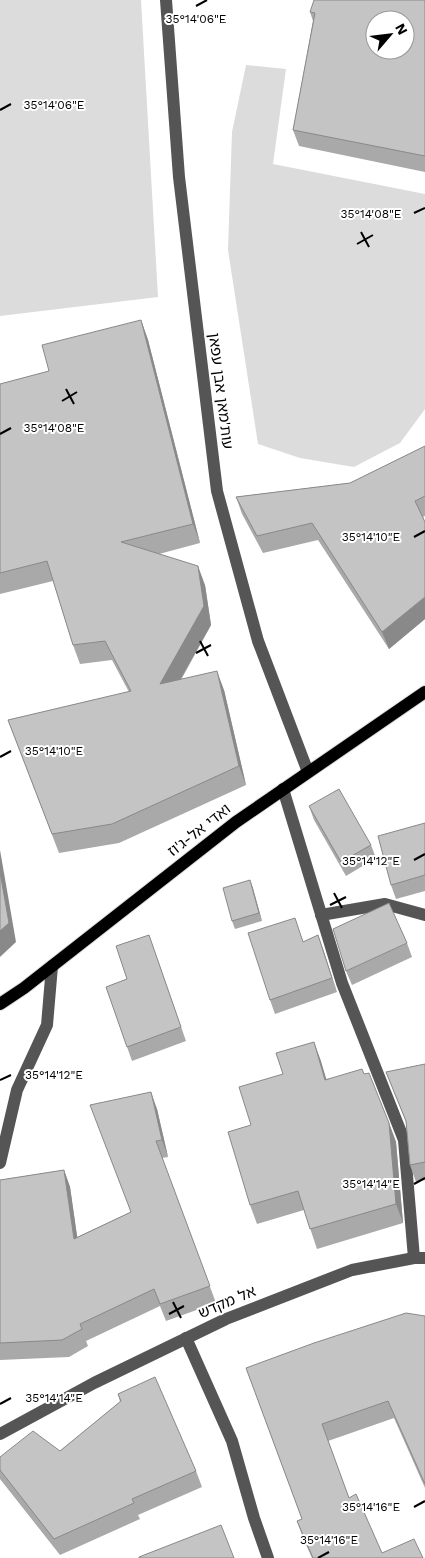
<svg xmlns="http://www.w3.org/2000/svg" width="425" height="1558" font-family="'Work Sans','Noto Sans Hebrew',sans-serif">
<style>
.green{fill:#dcdcdc}
.lines{fill:none;stroke-linecap:round;stroke-linejoin:round}
.major-casing{stroke:#dbdbdb;stroke-width:14}
.minor{stroke:#555;stroke-width:12}
.major{stroke:#000;stroke-width:12}
.wall{fill:#a9a9a9}
.shaded-wall{fill:#898989}
.building{fill:#c4c4c4;stroke:#898989;fill-rule:evenodd}
.ticks{fill:none;stroke:#000;stroke-width:2}
.labels{text-anchor:middle;dominant-baseline:central;stroke-width:4;stroke-linejoin:round;paint-order:stroke}
.street-label{font-size:15px;fill:#000;stroke:#fff}
.ticks-label{font-size:12px;text-anchor:middle;fill:#000;stroke:#fff;stroke-width:4;stroke-linejoin:round;paint-order:stroke}
</style>
<rect width="100%" height="100%" fill="#fff"/>
<g class="green">
<polygon points="0,0 141,0 158,297 0,316"/>
<polygon points="246,65 286,69 273,164 425,194 425,409 400,443 354,467 300,458 258,444 228,250 232,132"/>
</g>
<g class="lines">
<g class="major-casing">
<polyline id="major" points="0,1004 24,988 236,822 425,692"/>
</g>
<g class="minor">
<polyline points="166,0 179,177 217,491 258,641 308,772"/>
<polyline points="283,789 342,983 404,1140 414,1258"/>
<polyline points="321,915 385,904 425,915"/>
<polyline points="0,1163 17,1090 47,1025 52,966"/>
<polyline points="186,1338 232,1441 254,1518 268,1558"/>
<polyline points="0,1434 94,1383 226,1319 352,1270 414,1258 425,1258"/>
</g>
<use href="#major" class="major"/>
</g>
<g class="wall">
<polygon points="425,0 425,172 299,146 293,130 313,21 310,12"/>
<polygon points="141,320 148,340 200,543 159,554 205,585 211,625 181,680 224,690 246,785 119,843 59,853 8,720 129,692 112,660 80,664 73,645 53,581 0,594 0,384 49,371"/>
<polygon points="425,446 425,516 423,517 425,522 425,619 389,649 318,540 263,553 242,514 236,497 350,483"/>
<polygon points="309,806 371,845 376,858 346,876 314,820"/>
<polygon points="425,823 425,891 396,899 391,885"/>
<polygon points="250,880 262,921 235,929 232,921"/>
<polygon points="149,935 186,1041 132,1061 106,987 127,979"/>
<polygon points="318,935 337,992 275,1014 270,1000 303,942"/>
<polygon points="407,943 412,957 352,985 346,971"/>
<polygon points="314,1042 326,1079 364,1074 389,1123 396,1142 403,1223 317,1249 304,1210 257,1224 250,1205 251,1125 283,1074"/>
<polygon points="425,1064 425,1180 416,1182 410,1165 406,1122 386,1072"/>
<polygon points="157,1109 168,1157 162,1158 216,1303 166,1321 160,1306 86,1341 88,1346 69,1357 0,1360 0,1180 64,1170 70,1187 77,1237 131,1212"/>
<polygon points="425,1316 425,1488 394,1418 328,1441 349,1498 382,1553 423,1558 312,1558 303,1538 297,1521 302,1519 246,1368"/>
<polygon points="118,1394 196,1471 202,1487 138,1515 140,1519 60,1555 0,1479 0,1457 60,1451 120,1402"/>
</g>
<g class="shaded-wall">
<polygon points="141,320 148,340 200,543 193,524"/>
<polygon points="198,566 205,585 211,625 167,703 160,684"/>
<polygon points="425,597 425,619 389,649 382,632"/>
<polygon points="217,671 224,690 246,785 239,766"/>
<polygon points="0,850 16,942 0,957"/>
<polygon points="250,880 253,888 262,921 259,913"/>
<polygon points="318,935 323,949 337,992 332,978"/>
<polygon points="314,1042 321,1061 332,1099 325,1080"/>
<polygon points="151,1092 157,1109 168,1157 162,1140"/>
<polygon points="389,1123 396,1142 403,1223 396,1204"/>
<polygon points="64,1170 70,1187 80,1256 74,1239"/>
</g>
<g class="building">
<path d="M 314,0 L 425,0 L 425,156 L 293,130 L 315,13 L 310,12 ZM 375,20 L 405,20 L 405,50 L 375,50 Z"/>
<polygon points="141,320 193,524 121,542 198,566 204,606 160,684 217,671 239,766 112,824 52,834 8,720 131,691 105,641 73,645 47,561 0,573 0,384 49,371 42,345"/>
<polygon points="425,446 425,496 415,501 425,522 425,597 382,632 312,523 257,536 236,497 350,483"/>
<polygon points="339,789 371,845 341,862 309,806"/>
<polygon points="425,823 425,875 391,885 378,836"/>
<polygon points="0,872 9,923 0,931"/>
<polygon points="250,880 259,913 232,921 223,888"/>
<polygon points="389,903 407,943 346,971 333,929"/>
<polygon points="295,918 303,942 318,935 332,978 270,1000 248,933"/>
<polygon points="149,935 181,1027 127,1047 106,987 127,979 116,946"/>
<polygon points="314,1042 325,1080 362,1069 364,1074 369,1073 389,1123 396,1204 310,1229 298,1191 250,1205 228,1132 251,1125 239,1087 283,1074 276,1053"/>
<polygon points="425,1064 425,1162 410,1165 406,1121 386,1072"/>
<polygon points="151,1092 162,1140 156,1141 210,1286 160,1304 154,1289 80,1324 82,1329 62,1340 0,1343 0,1180 64,1170 74,1239 131,1212 90,1105"/>
<polygon points="406,1313 425,1316 425,1484 388,1401 322,1424 349,1498 356,1494 382,1553 414,1539 423,1558 313,1558 297,1521 302,1519 246,1368 314,1343"/>
<polygon points="155,1377 196,1471 132,1499 134,1503 54,1539 0,1470 0,1457 33,1431 60,1451 121,1401 118,1394"/>
<polygon points="221,1525 234,1558 139,1558 139,1557"/>
</g>
<path class="ticks" d="M 196,6 L 207,0M 0,110 L 11,104M 414,213 L 425,208M 361,232 L 369,247M 357,244 L 373,235M 66,389 L 74,404M 62,401 L 77,392M 0,434 L 11,428M 414,537 L 425,531M 200,641 L 208,656M 196,653 L 211,645M 0,757 L 11,751M 414,860 L 425,854M 334,893 L 342,908M 330,905 L 346,897M 0,1080 L 11,1075M 414,1184 L 425,1178M 173,1302 L 181,1318M 169,1314 L 184,1306M 0,1404 L 11,1398M 414,1507 L 425,1501M 318,1558 L 329,1552"/>
<g class="labels">
<g class="street-label">
<text transform="translate(221 391) rotate(83)">עות'מאן אבן עפאן</text>
<text transform="translate(199 830) rotate(-38)">ואדי אל-ג'וז</text>
<text transform="translate(227 1302) rotate(-23)">אל מקדש</text>
</g>
</g>
<g class="ticks-label">
<text x="196" y="23">35°14'06"E</text>
<text x="54" y="109">35°14'06"E</text>
<text x="371" y="218">35°14'08"E</text>
<text x="54" y="432">35°14'08"E</text>
<text x="371" y="541">35°14'10"E</text>
<text x="54" y="755">35°14'10"E</text>
<text x="371" y="865">35°14'12"E</text>
<text x="54" y="1079">35°14'12"E</text>
<text x="371" y="1188">35°14'14"E</text>
<text x="54" y="1402">35°14'14"E</text>
<text x="371" y="1511">35°14'16"E</text>
<text x="329" y="1544">35°14'16"E</text>
</g>
<g transform="translate(390 35) rotate(62)"><circle r="24" fill="#ffffff" stroke="#999999"/>
<path d="M0-4L9 19L0 12L-9 19Z" fill="#000000"/>
<text y="-8" font-size="14" font-weight="bold" text-anchor="middle" fill="#000000">N</text>
</g>
</svg>
